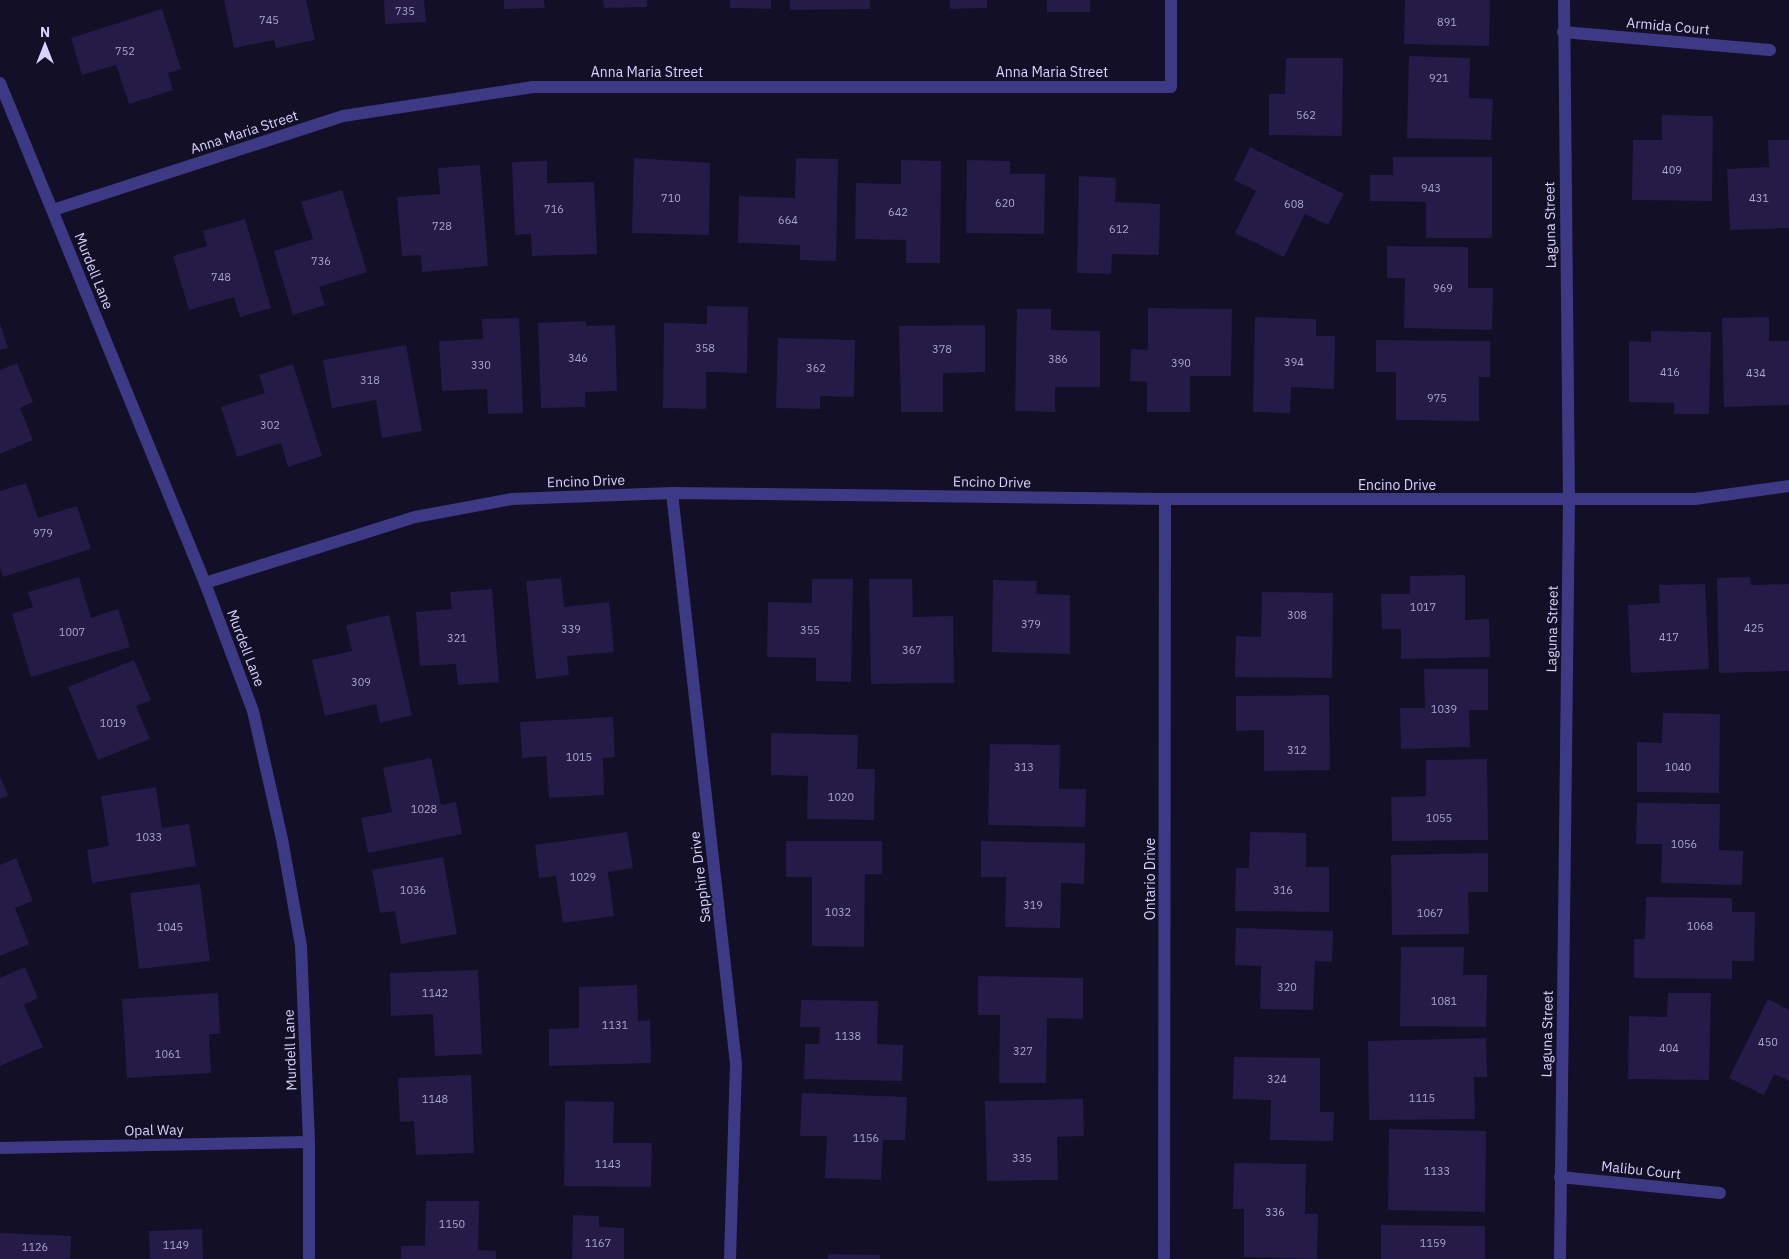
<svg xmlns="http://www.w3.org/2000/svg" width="1789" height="1259" font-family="'IBM Plex Sans',sans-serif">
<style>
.building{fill:#241b47}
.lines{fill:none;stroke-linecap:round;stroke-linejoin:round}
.minor{stroke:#3d3a85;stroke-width:12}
.labels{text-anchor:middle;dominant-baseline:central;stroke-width:4;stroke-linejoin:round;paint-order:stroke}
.number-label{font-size:11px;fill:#aca6d1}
.street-label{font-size:14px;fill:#d9d4ff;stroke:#130f26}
</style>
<rect width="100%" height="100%" fill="#130f26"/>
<g class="building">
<polygon points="224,0 306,0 315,40 276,48 274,40 234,48"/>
<polygon points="384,0 424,0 426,22 385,24"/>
<polygon points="504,0 544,0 545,8 504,9"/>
<polygon points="603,0 647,0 647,7 604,8"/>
<polygon points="730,0 771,0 771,9 730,8"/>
<polygon points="790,0 870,0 870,9 790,10"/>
<polygon points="950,0 987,0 987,8 950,9"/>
<rect x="1047" y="0" width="43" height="12"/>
<polygon points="1405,0 1490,0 1489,46 1404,44"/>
<polygon points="162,9 181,69 168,73 173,90 129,104 116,65 82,75 71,38"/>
<polygon points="1409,56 1470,58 1469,98 1493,99 1491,140 1407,138"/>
<polygon points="1286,58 1343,58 1342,136 1269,135 1269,94 1285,94"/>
<polygon points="1662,115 1713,116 1712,201 1632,200 1633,140 1662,140"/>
<polygon points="1768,140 1789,140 1789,228 1730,230 1727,169 1769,167"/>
<polygon points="1250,147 1344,194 1328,225 1305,214 1284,257 1235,233 1256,191 1234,180"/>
<polygon points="1393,157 1492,157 1492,238 1426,238 1426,202 1370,201 1370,175 1393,175"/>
<polygon points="634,158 710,163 709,235 632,233"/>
<polygon points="796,158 838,159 836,261 800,260 800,245 738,243 739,196 795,198"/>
<polygon points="901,160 941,161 940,263 906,263 906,240 855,239 856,183 901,184"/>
<polygon points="967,160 1010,161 1010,174 1045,174 1044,234 966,233"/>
<polygon points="547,161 547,183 594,182 597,254 532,256 531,234 515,235 512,162"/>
<polygon points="480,165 488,266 422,272 421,255 402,256 397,197 440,194 438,168"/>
<polygon points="1079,176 1116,178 1115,202 1160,204 1159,255 1112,254 1111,274 1077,273"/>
<polygon points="342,190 367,272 319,287 325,305 293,315 274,251 313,239 301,202"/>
<polygon points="245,219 271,308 240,317 234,297 189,310 173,256 207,246 203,231"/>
<polygon points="1387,246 1468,247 1468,288 1493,288 1492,330 1404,328 1405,278 1387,278"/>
<polygon points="707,306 748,307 747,373 706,372 706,409 663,408 664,323 707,324"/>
<polygon points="1148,308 1232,309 1231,376 1190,376 1190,412 1147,412 1147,382 1130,381 1131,349 1148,350"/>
<polygon points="1017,309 1051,309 1051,330 1100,331 1100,387 1055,387 1055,412 1015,411"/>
<polygon points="1255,317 1316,319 1316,336 1335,336 1334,389 1291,387 1290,413 1253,412"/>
<polygon points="1769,317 1769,341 1789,341 1789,405 1724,407 1722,318"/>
<polygon points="519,318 523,413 488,414 487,389 442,391 439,341 483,339 482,319"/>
<polygon points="586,321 586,326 615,325 617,391 585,392 585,407 541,408 538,323"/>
<polygon points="0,323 8,348 0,350"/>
<polygon points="985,325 985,372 943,373 943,412 901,412 899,326"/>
<polygon points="1651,331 1711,332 1709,414 1674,414 1674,403 1629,402 1629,341 1651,342"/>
<polygon points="778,338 855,340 854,397 820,396 820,409 776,408"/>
<polygon points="1376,340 1490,341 1490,377 1479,377 1479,421 1396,420 1396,372 1376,372"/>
<polygon points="406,345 422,431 382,438 376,400 332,408 323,360"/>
<polygon points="17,363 33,402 20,408 33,440 0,454 0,370"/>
<polygon points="293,364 322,456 288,467 281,443 237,457 221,407 265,393 259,375"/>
<polygon points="26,483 38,518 77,506 91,549 3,577 0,568 0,491"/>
<polygon points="1465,575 1465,620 1489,619 1490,657 1401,659 1401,629 1382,629 1381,594 1410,594 1410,576"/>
<polygon points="79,577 91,618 118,609 130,647 31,677 12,614 33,607 28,592"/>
<polygon points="1750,577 1751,585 1789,584 1789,671 1719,673 1717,578"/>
<polygon points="561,578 564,607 609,602 614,652 567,656 569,675 536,679 526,581"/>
<polygon points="812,579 853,579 851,682 816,681 816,658 767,657 768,602 812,603"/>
<polygon points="869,579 912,579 913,617 953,616 954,683 871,684"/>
<polygon points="993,580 1037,581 1036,594 1070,595 1070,654 992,652"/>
<polygon points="1705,584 1709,669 1631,673 1628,605 1660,603 1659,585"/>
<polygon points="492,589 499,682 458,685 456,664 420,666 416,612 452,609 450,592"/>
<polygon points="1262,592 1333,593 1332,678 1235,677 1236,636 1261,637"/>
<polygon points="389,615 412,715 380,723 376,704 325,716 312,660 352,651 346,625"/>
<polygon points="134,660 151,700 136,706 150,739 98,760 68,687"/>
<polygon points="1424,669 1488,669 1488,710 1469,710 1470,747 1401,749 1400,708 1425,708"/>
<polygon points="1329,695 1330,770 1264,771 1264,730 1236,731 1236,696"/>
<polygon points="1663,713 1720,714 1719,793 1637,792 1637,742 1662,743"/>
<polygon points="613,717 615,757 603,758 604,795 549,798 546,756 522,758 520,722"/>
<polygon points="771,733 858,735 857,769 875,769 874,820 807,819 808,776 771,775"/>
<polygon points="990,744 1060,745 1059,789 1086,789 1085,827 988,825"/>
<polygon points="431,758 441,805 456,802 462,834 368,853 361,818 392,812 383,768"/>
<polygon points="1487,759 1488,840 1392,841 1391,797 1426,796 1426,760"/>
<polygon points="0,777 8,795 0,799"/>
<polygon points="156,787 162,828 189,824 196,866 92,883 87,850 109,846 101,796"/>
<polygon points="1637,803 1720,804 1719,850 1743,851 1742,885 1661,883 1662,844 1636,844"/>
<polygon points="627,832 633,868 608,872 614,916 563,923 556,876 539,878 535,845"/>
<polygon points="1250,832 1306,833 1306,867 1329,867 1329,912 1235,911 1236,868 1249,868"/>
<polygon points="786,841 882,841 882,874 865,874 864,947 812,946 812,877 786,877"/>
<polygon points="981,841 1085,843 1084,884 1061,883 1060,928 1005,927 1006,877 981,877"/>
<polygon points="1488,853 1488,892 1468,892 1469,934 1392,935 1391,855"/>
<polygon points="443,857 457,934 401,944 395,911 380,913 372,870"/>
<polygon points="16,858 33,901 15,908 29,944 0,956 0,865"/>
<polygon points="200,884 210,961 139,969 130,893"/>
<polygon points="1646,897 1732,898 1732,912 1755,912 1754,961 1732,961 1732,979 1634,978 1634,939 1645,939"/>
<polygon points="1236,928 1333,931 1332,962 1315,961 1313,1010 1260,1009 1261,966 1235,965"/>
<polygon points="1401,947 1464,947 1463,975 1487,975 1486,1027 1400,1026"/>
<polygon points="25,967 38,998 24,1005 43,1047 0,1066 0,978"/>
<polygon points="478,970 482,1054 435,1056 433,1014 391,1016 390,973"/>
<polygon points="978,976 1083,978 1083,1019 1047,1018 1046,1083 999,1083 1000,1015 978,1015"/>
<polygon points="637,985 638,1021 650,1020 651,1063 549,1066 549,1029 579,1028 579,987"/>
<polygon points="218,993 220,1034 209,1034 211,1073 127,1078 122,999"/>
<polygon points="1668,993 1711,993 1709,1080 1628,1079 1629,1016 1667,1017"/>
<polygon points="1768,999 1789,1010 1789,1081 1774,1074 1764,1095 1729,1078"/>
<polygon points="801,1000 878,1001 877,1044 903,1045 902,1081 804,1079 805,1044 819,1044 820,1027 800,1027"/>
<polygon points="1486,1038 1487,1077 1474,1077 1475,1119 1369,1120 1368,1041"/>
<polygon points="1234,1057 1320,1058 1320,1112 1334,1112 1333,1141 1270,1140 1271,1100 1233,1099"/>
<polygon points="471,1075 474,1153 416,1155 414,1121 400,1122 398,1078"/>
<polygon points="802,1093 907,1097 905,1140 883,1140 881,1180 825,1178 827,1136 800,1136"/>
<polygon points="1083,1099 1084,1136 1057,1137 1058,1180 987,1181 985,1101"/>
<polygon points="565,1101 614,1102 613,1143 652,1143 651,1187 564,1186"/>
<polygon points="1389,1129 1486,1131 1485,1212 1388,1210"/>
<polygon points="1234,1163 1306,1164 1305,1214 1318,1214 1317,1259 1244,1257 1244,1209 1233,1209"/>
<polygon points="426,1201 479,1201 478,1250 496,1251 496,1259 401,1259 401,1246 425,1246"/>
<polygon points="573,1215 599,1216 599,1227 624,1228 624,1259 572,1259"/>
<polygon points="1381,1225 1485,1226 1485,1259 1381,1259"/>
<polygon points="202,1229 203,1259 150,1259 149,1231"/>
<polygon points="0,1233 71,1236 70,1259 0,1259"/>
<polygon points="828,1254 880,1255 880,1259 828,1259"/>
</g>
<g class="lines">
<g class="minor">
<polyline points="1563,32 1770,50"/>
<polyline points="0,83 205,583 253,711 282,839 301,946 309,1142 309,1259"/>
<polyline points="53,210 343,116 533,87 1171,87 1171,0"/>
<polyline points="672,493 736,1064 730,1259"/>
<polyline points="205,583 415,517 512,499 672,493 1165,499 1695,499 1789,486"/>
<polyline points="0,1148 309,1142"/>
<polyline points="1560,1177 1720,1193"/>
<polyline points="1164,1259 1165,499"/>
<polyline points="1560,1259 1569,500 1564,0"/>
</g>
</g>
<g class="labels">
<g class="number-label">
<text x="405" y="11">735</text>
<text x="269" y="20">745</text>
<text x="1447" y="22">891</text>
<text x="125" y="51">752</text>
<text x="1439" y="78">921</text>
<text x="1306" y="115">562</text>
<text x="1672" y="170">409</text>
<text x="1431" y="188">943</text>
<text x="671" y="198">710</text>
<text x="1759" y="198">431</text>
<text x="1005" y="203">620</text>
<text x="1294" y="204">608</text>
<text x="554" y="209">716</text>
<text x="898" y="212">642</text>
<text x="788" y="220">664</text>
<text x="442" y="226">728</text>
<text x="1119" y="229">612</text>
<text x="321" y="261">736</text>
<text x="221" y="277">748</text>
<text x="1443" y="288">969</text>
<text x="705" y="348">358</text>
<text x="942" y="349">378</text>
<text x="578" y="358">346</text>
<text x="1058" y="359">386</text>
<text x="1294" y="362">394</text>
<text x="1181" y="363">390</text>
<text x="481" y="365">330</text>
<text x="816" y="368">362</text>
<text x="1670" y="372">416</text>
<text x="1756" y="373">434</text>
<text x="370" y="380">318</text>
<text x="1437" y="398">975</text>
<text x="270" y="425">302</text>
<text x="43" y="533">979</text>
<text x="1423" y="607">1017</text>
<text x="1297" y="615">308</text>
<text x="1031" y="624">379</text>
<text x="1754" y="628">425</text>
<text x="571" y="629">339</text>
<text x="810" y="630">355</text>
<text x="72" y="632">1007</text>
<text x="1669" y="637">417</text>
<text x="457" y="638">321</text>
<text x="912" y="650">367</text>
<text x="361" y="682">309</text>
<text x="1444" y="709">1039</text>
<text x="113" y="723">1019</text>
<text x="1297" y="750">312</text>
<text x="579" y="757">1015</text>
<text x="1024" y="767">313</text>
<text x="1678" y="767">1040</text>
<text x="841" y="797">1020</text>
<text x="424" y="809">1028</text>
<text x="1439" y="818">1055</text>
<text x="149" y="837">1033</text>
<text x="1684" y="844">1056</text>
<text x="583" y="877">1029</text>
<text x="413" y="890">1036</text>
<text x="1283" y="890">316</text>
<text x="1033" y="905">319</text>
<text x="838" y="912">1032</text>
<text x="1430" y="913">1067</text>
<text x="1700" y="926">1068</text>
<text x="170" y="927">1045</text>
<text x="1287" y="987">320</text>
<text x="435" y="993">1142</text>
<text x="1444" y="1001">1081</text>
<text x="615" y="1025">1131</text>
<text x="848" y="1036">1138</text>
<text x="1768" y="1042">450</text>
<text x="1669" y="1048">404</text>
<text x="1023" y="1051">327</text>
<text x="168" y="1054">1061</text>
<text x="1277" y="1079">324</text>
<text x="1422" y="1098">1115</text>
<text x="435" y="1099">1148</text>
<text x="866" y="1138">1156</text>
<text x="1022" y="1158">335</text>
<text x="608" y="1164">1143</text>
<text x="1437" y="1171">1133</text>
<text x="1275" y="1212">336</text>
<text x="452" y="1224">1150</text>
<text x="598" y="1243">1167</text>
<text x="1433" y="1243">1159</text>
<text x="176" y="1245">1149</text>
<text x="35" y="1247">1126</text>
</g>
<g class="street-label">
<text transform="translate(1668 26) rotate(5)">Armida Court</text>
<text x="647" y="72">Anna Maria Street</text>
<text x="1052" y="72">Anna Maria Street</text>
<text transform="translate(244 132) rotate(-18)">Anna Maria Street</text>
<text transform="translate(1550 225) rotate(-91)">Laguna Street</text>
<text transform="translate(94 271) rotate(68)">Murdell Lane</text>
<text transform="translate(586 481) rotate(-2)">Encino Drive</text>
<text transform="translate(992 482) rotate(1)">Encino Drive</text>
<text x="1397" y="485">Encino Drive</text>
<text transform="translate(1552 629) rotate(-89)">Laguna Street</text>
<text transform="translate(246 648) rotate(69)">Murdell Lane</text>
<text transform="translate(700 877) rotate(-97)">Sapphire Drive</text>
<text transform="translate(1150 879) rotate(-90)">Ontario Drive</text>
<text transform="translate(1547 1034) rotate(-89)">Laguna Street</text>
<text transform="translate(290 1050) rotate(-92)">Murdell Lane</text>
<text transform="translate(154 1130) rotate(-1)">Opal Way</text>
<text transform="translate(1641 1170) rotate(6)">Malibu Court</text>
</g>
</g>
<g transform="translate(45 45)" stroke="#130f26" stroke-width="4" paint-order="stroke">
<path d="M0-4L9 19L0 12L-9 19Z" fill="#d9d4ff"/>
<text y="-8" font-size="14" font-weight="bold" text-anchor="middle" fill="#d9d4ff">N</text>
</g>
</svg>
